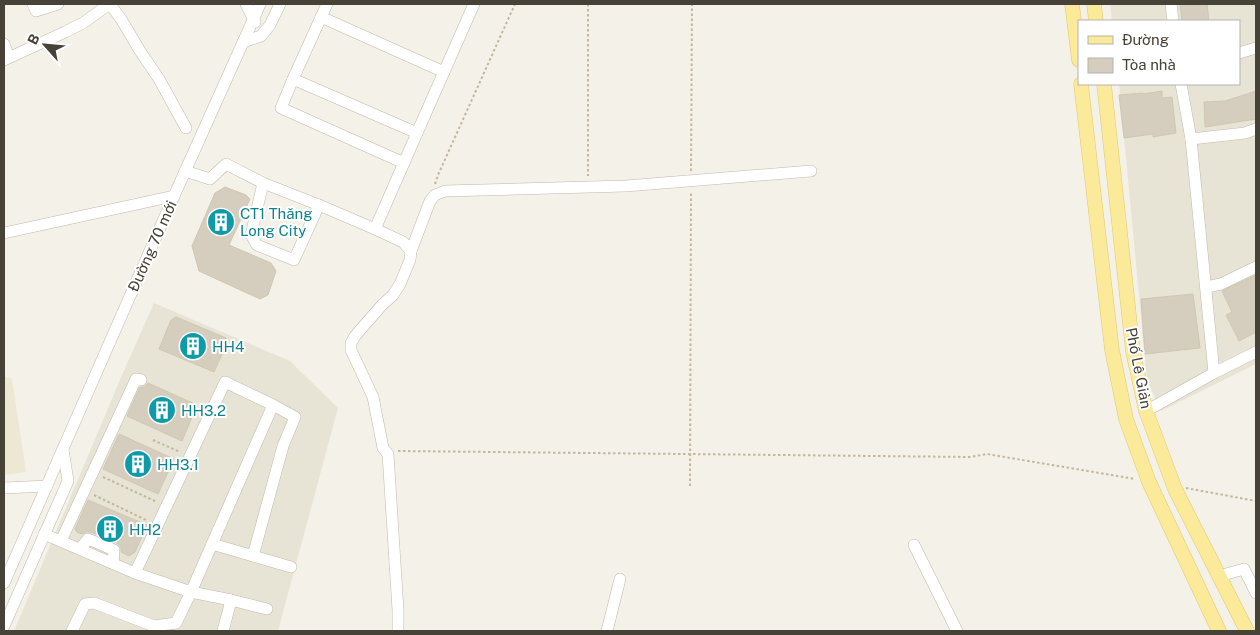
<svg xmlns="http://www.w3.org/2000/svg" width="1260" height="635" font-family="'Public Sans',sans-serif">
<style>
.residential{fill:#e7e4d6}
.education{fill:#ece8d3}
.building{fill:#d5cebe;stroke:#cfc7b1}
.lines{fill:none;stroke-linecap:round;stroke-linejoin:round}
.minor-casing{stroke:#bfbaab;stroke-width:12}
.major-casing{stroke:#e0c96a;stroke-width:15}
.path{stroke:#c0b79d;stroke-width:2;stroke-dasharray:2.5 2.5;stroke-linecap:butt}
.minor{stroke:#fff;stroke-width:11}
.major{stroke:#fbea9a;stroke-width:14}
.labels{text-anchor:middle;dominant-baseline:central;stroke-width:4;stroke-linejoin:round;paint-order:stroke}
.culture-label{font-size:15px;fill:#0d838f;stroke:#fff;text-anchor:start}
.street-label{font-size:15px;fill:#474237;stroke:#fff}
</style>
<rect width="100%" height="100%" fill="#f4f1e8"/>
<g class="residential">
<polygon points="1110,4 1256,4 1256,364 1161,411 1147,380 1119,84 1239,84 1239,21 1112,21"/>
<polygon points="154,303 290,361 338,408 278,631 14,631 122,375"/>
</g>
<polygon class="education" points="4,376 12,379 26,472 4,475"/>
<g class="building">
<polygon points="1180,4 1207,4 1209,21 1182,21"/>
<polygon points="1162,91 1162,98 1172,97 1176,133 1153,137 1153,134 1124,138 1119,95 1143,93 1143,94"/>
<polygon points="1256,91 1256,119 1205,127 1204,102 1225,101"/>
<polygon points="225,187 246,195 250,199 229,245 271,263 276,271 268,295 260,299 199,271 192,246 215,193"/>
<polygon points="1256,275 1256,332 1239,341 1226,315 1232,312 1222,291"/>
<polygon points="1193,294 1200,348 1145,354 1141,299"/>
<polygon points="176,317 226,338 227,343 214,372 159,349 171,320"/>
<polygon points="148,383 197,405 182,441 127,416 140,387 144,387"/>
<polygon points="119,434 174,459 158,494 103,469"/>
<polygon points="88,500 147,525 135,552 129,556 121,552 121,547 117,543 91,532 86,532 82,534 77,532 75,529"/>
</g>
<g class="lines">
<g class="minor-casing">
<g id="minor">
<polyline points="33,4 36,11 58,4"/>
<polyline points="246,4 255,22"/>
<polyline points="327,4 293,79 281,108 404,163"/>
<polyline points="1171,4 1173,21"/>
<polyline points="108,5 112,7 121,19 140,51 159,79 186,128"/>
<polyline points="321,17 444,72"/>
<polyline points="243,42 261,36 270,25 280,4"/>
<polyline points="4,44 9,57"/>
<polyline points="1239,53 1256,48"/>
<polyline points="4,60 65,32 83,23 108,5"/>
<polyline points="293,79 417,133 375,229"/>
<polyline points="1181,84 1191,139 1214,373"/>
<polyline points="417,133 474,4"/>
<polyline points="1191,139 1245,133 1256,129"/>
<polyline points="185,171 210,179 226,164 263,183 319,205 375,229 403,242 411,251 410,260 400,284 393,295 382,305 355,336 351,343 351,350 373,397 383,448 388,454 398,610 398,631"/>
<polyline points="263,183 251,235 257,245 294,260 319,205"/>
<polyline points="4,233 174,196"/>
<polyline points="411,251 430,201 435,195 445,191 626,186 811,171"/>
<polyline points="1206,287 1221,284 1256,267"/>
<polyline points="1146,411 1214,373 1256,352"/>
<polyline points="4,488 47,486"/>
<polyline points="44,534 135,573"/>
<polyline points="61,541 136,379 141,380"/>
<polyline points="212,544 291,567"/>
<polyline points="914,545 957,631"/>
<polyline points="80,549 88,539 114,550 113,563"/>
<polyline points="1219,576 1244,569 1256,593"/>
<polyline points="4,583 174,196 253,20 260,4"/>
<polyline points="231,600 267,609"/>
<polyline points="4,626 68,481 63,450"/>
<polyline points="72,631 85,604 94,603 154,626 176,623 191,592 273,405"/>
<polyline points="223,631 228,612 231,600 191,592 135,573 225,382 273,405 295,417 283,446 253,556"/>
<polyline points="607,631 620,579"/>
</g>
</g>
<g class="major-casing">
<g id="major">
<polyline points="1072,4 1079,60"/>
<polyline points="1094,4 1096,21"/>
<polyline points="1081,84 1112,350 1126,419 1149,482 1219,631"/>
<polyline points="1104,84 1133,352 1146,411 1175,489 1247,631"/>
</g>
</g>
<g class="path">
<polyline points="588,4 588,176"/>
<polyline points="691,171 692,4"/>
<polyline points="435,184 438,175 515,4"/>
<polyline points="153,440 180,452"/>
<polyline points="398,451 970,457 987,454 1135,479"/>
<polyline points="103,477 157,502"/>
<polyline points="690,486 691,191"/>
<polyline points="1186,488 1256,501"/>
<polyline points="94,495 148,521"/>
</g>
<use href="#minor" class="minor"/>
<use href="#major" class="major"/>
</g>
<defs>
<g id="building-disc" transform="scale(1.4375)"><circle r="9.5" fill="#0f9aa8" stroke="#fff"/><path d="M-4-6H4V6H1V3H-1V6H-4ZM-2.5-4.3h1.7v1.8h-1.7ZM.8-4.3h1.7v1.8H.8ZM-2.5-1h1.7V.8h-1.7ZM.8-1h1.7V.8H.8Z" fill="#fff"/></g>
</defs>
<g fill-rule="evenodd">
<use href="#building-disc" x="221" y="222"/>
<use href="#building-disc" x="193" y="346"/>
<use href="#building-disc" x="162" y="410"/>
<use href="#building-disc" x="138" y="464"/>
<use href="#building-disc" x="110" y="529"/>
</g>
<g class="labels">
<g class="culture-label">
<text x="240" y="213">CT1 Thăng<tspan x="240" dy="17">Long City</tspan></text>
<text x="212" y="346">HH4</text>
<text x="181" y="410">HH3.2</text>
<text x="157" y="464">HH3.1</text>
<text x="129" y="529">HH2</text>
</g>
<g class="street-label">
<text transform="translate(152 246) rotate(-66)">Đường 70 mới</text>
<text transform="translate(1139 368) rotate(79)">Phố Lê Giản</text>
</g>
</g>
<rect width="1260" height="635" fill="none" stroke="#474237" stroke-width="10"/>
<rect x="1078" y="20" width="162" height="65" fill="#ffffff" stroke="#b5b3af"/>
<rect x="1088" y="36" width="25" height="8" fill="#fbea9a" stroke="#b5b3af"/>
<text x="1122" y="45" font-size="15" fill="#474237">Đường</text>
<rect x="1088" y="58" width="25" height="15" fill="#d5cebe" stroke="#b5b3af"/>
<text x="1122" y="70" font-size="15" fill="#474237">Tòa nhà</text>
<g transform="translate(45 45) rotate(297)" stroke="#ffffff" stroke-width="4" paint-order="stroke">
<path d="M0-4L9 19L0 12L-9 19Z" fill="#474237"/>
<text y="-8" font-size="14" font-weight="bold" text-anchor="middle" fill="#474237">B</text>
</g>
</svg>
